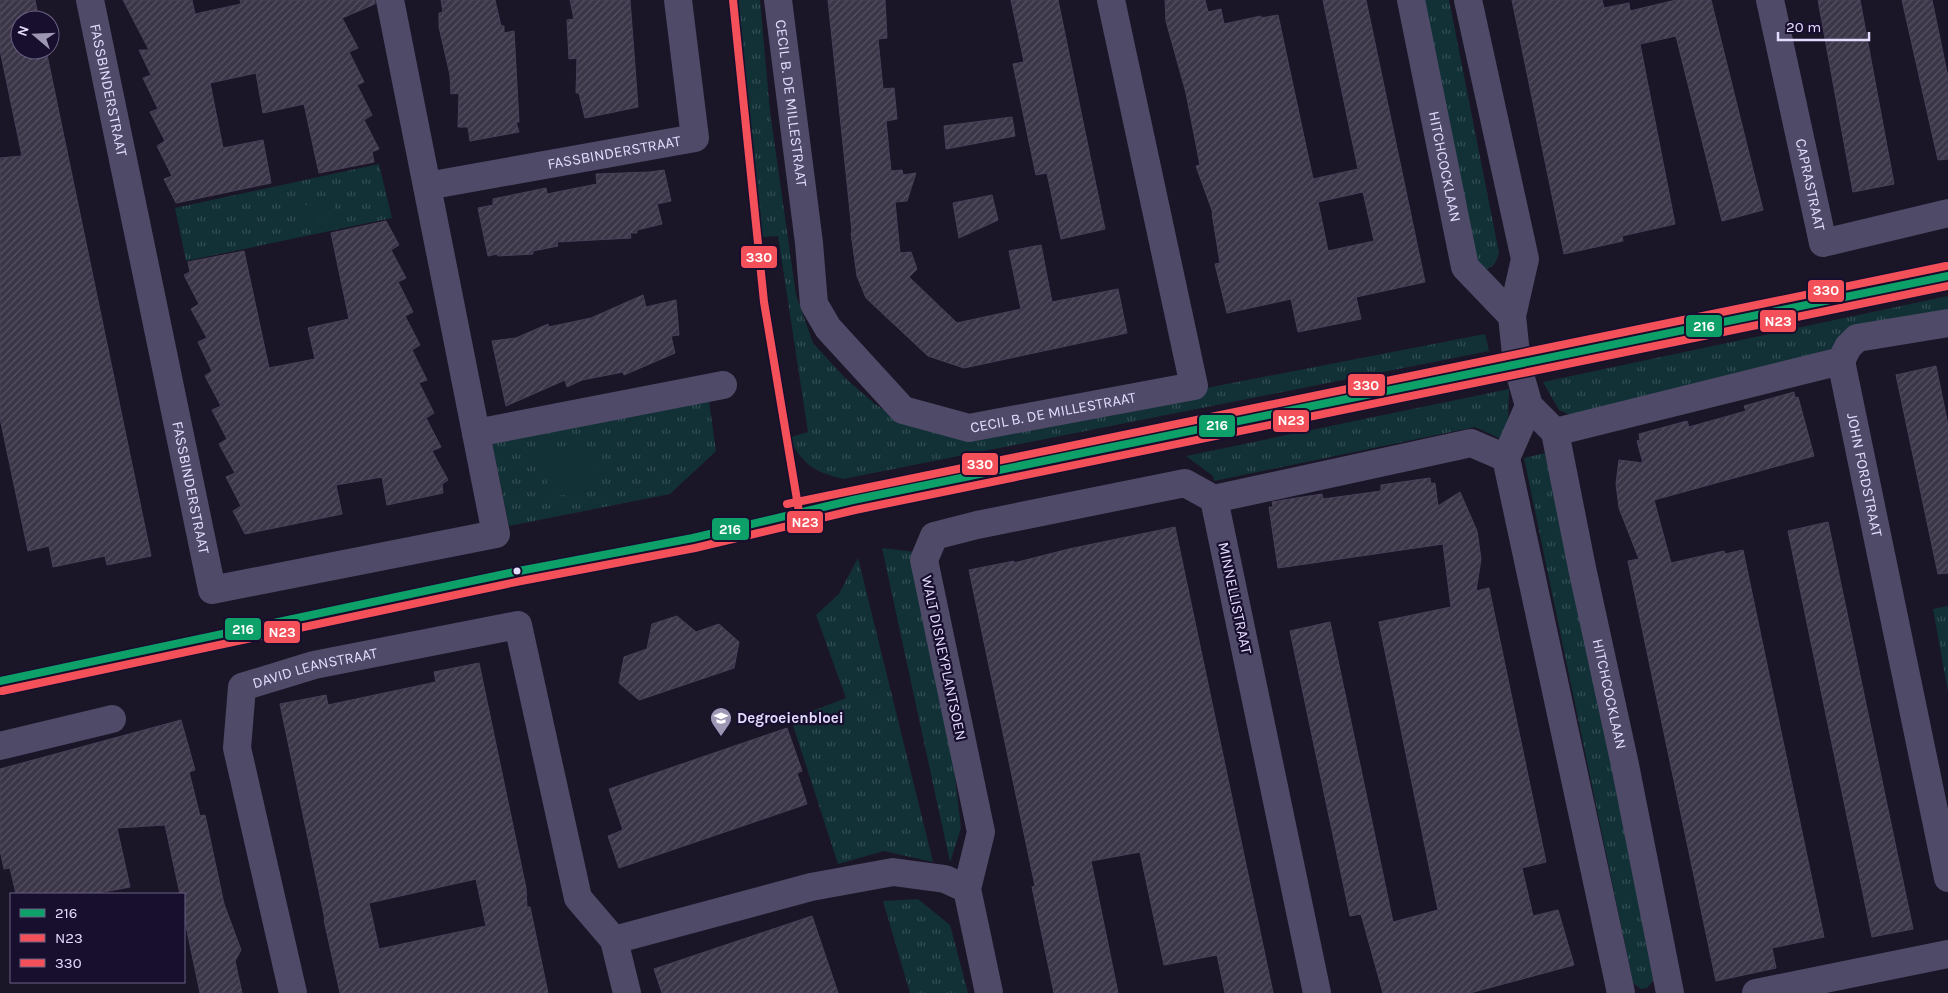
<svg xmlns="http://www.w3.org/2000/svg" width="1948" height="993" font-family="Karla,sans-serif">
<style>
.grass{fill:url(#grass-tufts)}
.park{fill:#123137}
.building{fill:url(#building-hatch);stroke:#48405a;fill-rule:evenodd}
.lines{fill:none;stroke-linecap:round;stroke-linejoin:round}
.minor{stroke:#4f4a68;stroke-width:28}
.bus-1-casing{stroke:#180f2e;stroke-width:11}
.bus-2-casing{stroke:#180f2e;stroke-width:11}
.bus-3-casing{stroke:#180f2e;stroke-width:11}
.bus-1{stroke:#0da069;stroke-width:8}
.bus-2{stroke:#f35059;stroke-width:8}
.bus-3{stroke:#f35059;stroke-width:8}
.bus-dot{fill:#e4dcff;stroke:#180f2e;stroke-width:2}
.labels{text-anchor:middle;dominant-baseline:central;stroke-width:4.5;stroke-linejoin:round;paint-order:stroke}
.street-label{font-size:15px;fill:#e4dcff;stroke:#180f2e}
.poi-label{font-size:15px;font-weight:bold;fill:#e4dcff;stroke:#180f2e;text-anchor:start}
.line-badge{stroke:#180f2e;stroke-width:2}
.badge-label{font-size:14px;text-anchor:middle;font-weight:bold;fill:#fff}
</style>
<defs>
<pattern id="grass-tufts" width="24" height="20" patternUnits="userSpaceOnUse" patternTransform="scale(1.25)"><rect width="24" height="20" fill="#123137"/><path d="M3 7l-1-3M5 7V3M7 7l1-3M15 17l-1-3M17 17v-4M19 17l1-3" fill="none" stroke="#344e55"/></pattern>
<pattern id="building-hatch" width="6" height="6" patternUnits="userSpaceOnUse" patternTransform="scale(1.25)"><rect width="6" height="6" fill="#3b3548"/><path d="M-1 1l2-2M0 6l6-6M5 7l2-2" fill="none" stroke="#575263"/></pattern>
</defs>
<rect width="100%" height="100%" fill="#1b1627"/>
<g class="grass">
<path d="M 737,0 L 760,0 L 770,112 L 796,295 L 813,343 L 845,378 L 875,404 L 901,420 L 954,437 L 1485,334 L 1489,351 L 843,479 C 812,471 805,465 788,438 L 808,432 L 778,236 L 761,237 Z"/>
<path d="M 1423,0 L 1449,0 L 1499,253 C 1496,262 1495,267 1485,269 L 1475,262 Z"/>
<polygon points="379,164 392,218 186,261 175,208"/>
<polygon points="1948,296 1948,314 1791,361 1570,415 1559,410 1543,382"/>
<polygon points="1509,389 1508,421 1501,439 1475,427 1214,481 1213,476 1186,456"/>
<polygon points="709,401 716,451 670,494 509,526 492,442"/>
<polygon points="1545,453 1656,973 1652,982 1647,988 1641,989 1633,983 1524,458"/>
<polygon points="882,548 915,552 954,769 961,828 950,862"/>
<polygon points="858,558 933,862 884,851 838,864 791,719 846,698 816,615 839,594"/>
<polygon points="1948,606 1948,692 1933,609"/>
<polygon points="918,899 950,925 968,993 910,993 883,901"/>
</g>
<g class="park">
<polygon points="316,196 335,196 333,222 296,219 298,204 314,206"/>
<polygon points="590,447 601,489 550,497 541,453"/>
</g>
<g class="building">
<polygon points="0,0 35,0 39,20 20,20 20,50 46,50 151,556 107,565 105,556 53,567 49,546 28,551 0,418 0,158 22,156 0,50"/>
<polygon points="123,0 192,0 195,14 241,4 240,0 375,0 375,4 342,18 358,48 349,52 364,82 357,85 372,115 364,120 379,149 372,152 374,162 319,173 304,104 263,113 256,73 210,83 223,148 263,140 271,183 176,203 164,179 172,176 157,146 165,141 150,112 158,109 143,78 151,75 139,50 149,50"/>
<polygon points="441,0 495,0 501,26 504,26 504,33 514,31 519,122 516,122 519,132 470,141 468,127 458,127 459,93 451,94 450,75 439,27 439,13 443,12"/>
<polygon points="570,0 630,0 638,107 585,118 579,93 576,93 577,58 569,59 567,20 574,19"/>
<polygon points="828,0 885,0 887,38 878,39 883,89 894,88 897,119 886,121 891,171 902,170 903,175 916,173 907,201 895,202 900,253 911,252 917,269 909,277 957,323 1021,309 1009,251 1041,245 1052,302 1118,289 1127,333 964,368 928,356 866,298 857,276 851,233 852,232 848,192"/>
<polygon points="1011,0 1058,0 1105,229 1061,239 1047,173 1036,175 1022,108 1013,64 1024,62"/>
<path d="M 1165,0 L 1205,0 L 1208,12 L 1221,9 L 1224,24 L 1261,16 L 1261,18 L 1278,15 L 1313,179 L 1358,169 L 1323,0 L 1366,0 L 1425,282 L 1356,297 L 1361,319 L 1298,332 L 1291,299 L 1227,313 L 1215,264 L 1220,263 L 1212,213 L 1213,213 L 1196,166 L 1200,165 L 1186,93 L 1166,21 ZM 1363,192 L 1374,241 L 1328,251 L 1318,202 Z"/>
<polygon points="1512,0 1602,0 1604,8 1629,3 1630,11 1676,0 1711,0 1763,210 1722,221 1676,36 1640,44 1675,224 1622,236 1623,241 1564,254"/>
<polygon points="1818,0 1860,0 1894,184 1853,192"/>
<polygon points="1902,0 1932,0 1948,77 1948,159 1938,160"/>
<polygon points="1012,117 1015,136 946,149 944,126"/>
<polygon points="664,170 671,201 657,204 662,224 637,230 637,233 630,233 631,238 557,242 558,246 533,251 533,254 498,256 497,254 488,256 478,208 493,205 493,199 546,188 547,194 597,184 596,174 650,172"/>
<polygon points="992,195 998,220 959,238 953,203"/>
<polygon points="386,221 399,245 391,250 406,278 398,282 413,312 405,316 420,345 412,350 427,380 419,383 434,413 426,418 441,447 432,451 448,480 442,484 443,493 387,505 382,477 336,485 342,514 245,534 233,511 241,506 226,477 235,473 219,444 227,439 212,410 221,406 205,376 212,371 198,342 207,338 191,309 199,304 184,275 190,272 188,262 244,251 269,368 315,359 308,328 349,319 331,233"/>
<polygon points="643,295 646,307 676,300 679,335 671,336 675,353 624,375 623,372 582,380 567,387 565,380 506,406 492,341 516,338 548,324 549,327 591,318"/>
<polygon points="1936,366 1948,425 1948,573 1938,574 1896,375"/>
<polygon points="1794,392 1795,398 1798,397 1814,456 1654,500 1671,563 1724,551 1725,554 1743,550 1824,937 1772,948 1776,968 1716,981 1628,561 1639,559 1619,508 1616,484 1619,460 1643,463 1637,441 1640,440 1639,434 1687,421 1689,427 1746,411 1744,406"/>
<polygon points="1430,478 1431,484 1435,483 1438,506 1460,492 1477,531 1481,559 1476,591 1489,588 1546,862 1522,868 1533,916 1558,910 1574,965 1470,993 1383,993 1361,914 1350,916 1290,631 1330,622 1393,922 1438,910 1379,622 1451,607 1443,544 1278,568 1269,507 1273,507 1272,502 1290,499 1322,494 1323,499 1381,491 1381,485"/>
<polygon points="1828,522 1913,929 1872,937 1788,531"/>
<polygon points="1175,527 1273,993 1225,993 1217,955 1164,965 1140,852 1091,861 1118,993 1054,993 1032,887 1035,886 969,570 1014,561 1014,563 1069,549"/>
<polygon points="677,616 696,632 719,624 739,642 734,668 639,700 619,683 624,657 647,649 652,624"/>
<path d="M 479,663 L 526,888 L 527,907 L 530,907 L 548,993 L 340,993 L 324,920 L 325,920 L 280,704 L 326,695 L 328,705 L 436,682 L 434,672 ZM 476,879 L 486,926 L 379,949 L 369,903 Z"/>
<polygon points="181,720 195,770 189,772 200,816 205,815 224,904 241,950 235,961 242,993 200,993 185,921 184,894 180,894 165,825 117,828 130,887 93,894 16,894 10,868 4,869 0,850 0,769"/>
<polygon points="787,728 802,771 797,773 807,804 619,868 608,836 623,830 609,789"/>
<polygon points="812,916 838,993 662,993 654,969"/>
</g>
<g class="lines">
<g class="minor">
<path id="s1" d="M 90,0 L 212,590 L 496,534 L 390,0"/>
<path id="s2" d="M 778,0 L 809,243 L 814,304 L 828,328 L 903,410 L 969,428 L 1194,386 L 1111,0"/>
<path id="s3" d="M 1411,0 L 1465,267 L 1512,316"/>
<path id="s4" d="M 1468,0 L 1525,259 L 1512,316 L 1517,364 L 1529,406 L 1555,432 L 1582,568 L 1625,765 L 1670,993"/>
<path id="s5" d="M 1770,0 L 1823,243 L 1948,213"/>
<path id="s6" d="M 427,186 L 695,138 L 678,0"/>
<polyline points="1841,361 1848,347 1857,338 1948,323"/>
<polyline points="1529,406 1506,458 1621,993"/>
<path id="s7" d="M 1555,432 L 1841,361 L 1948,878"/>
<polyline points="476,433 723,385"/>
<polyline points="0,746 112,719"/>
<polyline points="614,940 811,887 893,872 945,879 967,889"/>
<path id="s8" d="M 293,993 L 237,748 L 242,687 L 314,665 L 518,625 L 578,898 L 614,940 L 627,993"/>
<polyline points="989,993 967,889 981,832 924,560 934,536 977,525 1185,483 1214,499"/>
<polyline points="1317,993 1214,499 1471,443 1506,458"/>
<polyline points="1756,993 1948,954"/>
</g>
<g class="bus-1-casing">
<polyline id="bus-1" points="0,681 519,571 693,538 853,500 1948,276"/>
</g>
<g class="bus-2-casing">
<polyline id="bus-2" points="2,691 521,581 695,548 855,510 1948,286"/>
</g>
<g class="bus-3-casing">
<g id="bus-3">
<polyline points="733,0 764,302 799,512"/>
<polyline points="787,504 1946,266"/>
</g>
</g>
<use href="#bus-1" class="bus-1"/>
<use href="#bus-2" class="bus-2"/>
<use href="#bus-3" class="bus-3"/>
</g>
<defs>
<g id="school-pin" transform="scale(1.125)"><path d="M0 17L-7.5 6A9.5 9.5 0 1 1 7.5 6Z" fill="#9e97b3" stroke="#180f2e"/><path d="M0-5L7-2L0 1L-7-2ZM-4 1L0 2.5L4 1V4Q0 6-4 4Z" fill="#fff"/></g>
</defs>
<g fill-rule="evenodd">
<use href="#school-pin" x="721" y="718"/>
</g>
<circle class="bus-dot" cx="517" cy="571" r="4.5"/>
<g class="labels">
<g class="street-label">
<text stroke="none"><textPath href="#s1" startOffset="92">FASSBINDERSTRAAT</textPath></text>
<text stroke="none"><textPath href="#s2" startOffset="104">CECIL B. DE MILLESTRAAT</textPath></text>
<text stroke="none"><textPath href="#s6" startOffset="190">FASSBINDERSTRAAT</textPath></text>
<text stroke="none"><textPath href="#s3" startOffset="170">HITCHCOCKLAAN</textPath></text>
<text stroke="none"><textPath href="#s5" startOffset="189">CAPRASTRAAT</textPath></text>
<text stroke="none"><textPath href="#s2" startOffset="599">CECIL B. DE MILLESTRAAT</textPath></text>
<text stroke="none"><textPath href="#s7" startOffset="411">JOHN FORDSTRAAT</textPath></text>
<text stroke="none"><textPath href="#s1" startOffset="498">FASSBINDERSTRAAT</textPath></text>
<text transform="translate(1235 598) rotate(78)">MINNELLISTRAAT</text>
<text transform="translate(944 658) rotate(78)">WALT DISNEYPLANTSOEN</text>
<text stroke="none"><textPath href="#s8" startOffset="388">DAVID LEANSTRAAT</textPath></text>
<text stroke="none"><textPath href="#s4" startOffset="720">HITCHCOCKLAAN</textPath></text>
</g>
<g class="poi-label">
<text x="737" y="718">Degroeienbloei</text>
</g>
</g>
<g class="line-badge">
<rect x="740" y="245" width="38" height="24" rx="5" fill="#f35059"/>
<rect x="1807" y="279" width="38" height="24" rx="5" fill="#f35059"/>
<rect x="1759" y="309" width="38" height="24" rx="5" fill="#f35059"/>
<rect x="1685" y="314" width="38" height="24" rx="5" fill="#0da069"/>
<rect x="1347" y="373" width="39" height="24" rx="5" fill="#f35059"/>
<rect x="1272" y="409" width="38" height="24" rx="5" fill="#f35059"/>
<rect x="1198" y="414" width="38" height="24" rx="5" fill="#0da069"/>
<rect x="961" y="452" width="38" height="24" rx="5" fill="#f35059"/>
<rect x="786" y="510" width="38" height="24" rx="5" fill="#f35059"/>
<rect x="711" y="517" width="39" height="24" rx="5" fill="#0da069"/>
<rect x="224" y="617" width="38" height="24" rx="5" fill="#0da069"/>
<rect x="263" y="620" width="38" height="24" rx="5" fill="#f35059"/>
</g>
<g class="badge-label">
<text x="759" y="262">330</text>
<text x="1826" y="295">330</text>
<text x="1778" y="326">N23</text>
<text x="1704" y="331">216</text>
<text x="1366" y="390">330</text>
<text x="1291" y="425">N23</text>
<text x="1217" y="430">216</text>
<text x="980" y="469">330</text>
<text x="805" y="527">N23</text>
<text x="730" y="534">216</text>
<text x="243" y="634">216</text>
<text x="282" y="637">N23</text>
</g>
<rect x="10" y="893" width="175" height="90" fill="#180f2e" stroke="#6a6182"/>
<rect x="20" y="909" width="25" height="8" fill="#0da069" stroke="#6a6182"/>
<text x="55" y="918" font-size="15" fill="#e4dcff">216</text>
<rect x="20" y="934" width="25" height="8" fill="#f35059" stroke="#6a6182"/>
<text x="55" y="943" font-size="15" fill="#e4dcff">N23</text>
<rect x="20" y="959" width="25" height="8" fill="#f35059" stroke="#6a6182"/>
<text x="55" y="968" font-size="15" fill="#e4dcff">330</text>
<g transform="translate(35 35) rotate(289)"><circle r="24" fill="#180f2e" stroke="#6a6182"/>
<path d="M0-4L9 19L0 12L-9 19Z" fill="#9e97b3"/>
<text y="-8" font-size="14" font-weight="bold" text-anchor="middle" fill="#e4dcff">N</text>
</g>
<path d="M1778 32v8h91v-8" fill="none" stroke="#e4dcff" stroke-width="2.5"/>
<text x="1786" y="32" font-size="15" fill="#e4dcff" stroke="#180f2e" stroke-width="4" paint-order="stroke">20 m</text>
</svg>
